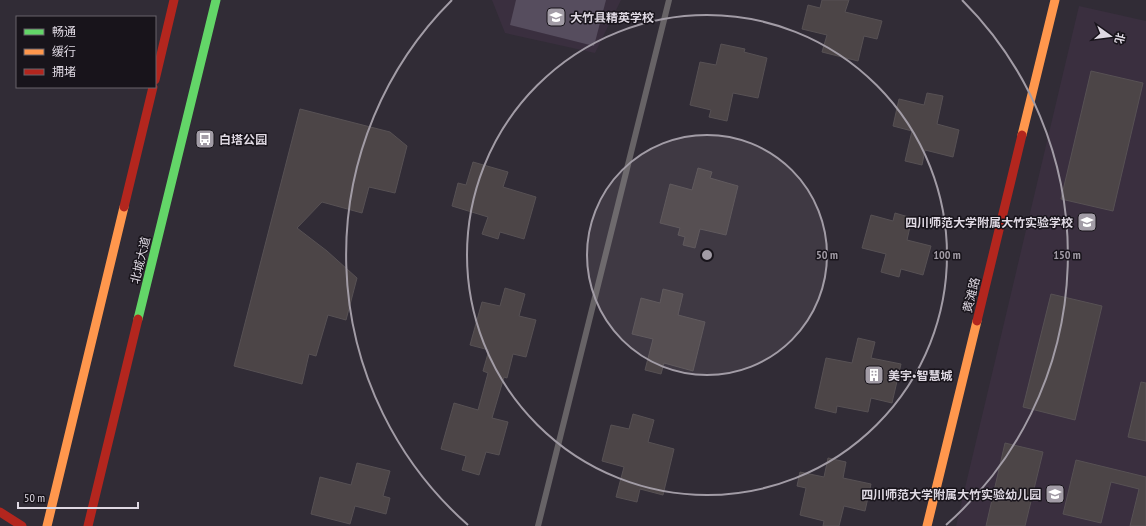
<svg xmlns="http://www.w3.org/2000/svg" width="1146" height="526" font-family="'PT Sans Narrow','Noto Sans SC',sans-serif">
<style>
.education{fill:#3a2f3f}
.green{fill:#564d5e}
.building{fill:#4c4547;stroke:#575154}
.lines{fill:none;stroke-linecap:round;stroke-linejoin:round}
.lane{stroke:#676366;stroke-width:6}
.fast{stroke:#63d668;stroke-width:9}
.slow{stroke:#ff974d;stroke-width:9}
.jam{stroke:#b3261e;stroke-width:9}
.ring{fill:none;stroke:#a29ca6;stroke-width:2}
.labels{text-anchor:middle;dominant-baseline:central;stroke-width:3;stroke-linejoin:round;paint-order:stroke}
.poi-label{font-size:12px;font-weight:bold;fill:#dfd9e3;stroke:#18141b;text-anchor:start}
.street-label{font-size:12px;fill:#dfd9e3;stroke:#18141b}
.centre{fill:#a29ca6;stroke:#18141b;stroke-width:2}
.ring-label{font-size:12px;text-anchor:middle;font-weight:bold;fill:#a29ca6;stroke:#18141b;stroke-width:3;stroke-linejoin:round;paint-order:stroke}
</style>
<rect width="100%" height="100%" fill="#312c36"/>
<g class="education">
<polygon points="492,0 621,0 595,53 505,33"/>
<polygon points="1079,6 1146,21 1146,526 956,526"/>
</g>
<polygon class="green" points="516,0 606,0 594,46 510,25"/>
<g class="building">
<polygon points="822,0 849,0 845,12 882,21 877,39 864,36 858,61 822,52 827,35 802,29 808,5 820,8"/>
<polygon points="721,44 745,49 744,52 767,58 758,98 733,93 727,121 709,117 711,110 690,105 700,62 716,65"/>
<polygon points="1091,71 1143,83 1113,211 1061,199"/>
<polygon points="927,93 943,96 937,124 959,130 953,157 925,150 922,165 905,161 912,131 893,126 899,99 924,105"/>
<polygon points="300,109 390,132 407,146 395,193 369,187 362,213 322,202 297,228 327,251 357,278 346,320 328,315 316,356 309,354 302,384 234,366"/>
<polygon points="473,162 508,172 503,187 536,197 524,239 500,232 498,239 482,234 488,217 452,206 458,183 466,185"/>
<polygon points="698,168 712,172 710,178 738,186 726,235 700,229 695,248 683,245 685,237 678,235 680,228 660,223 670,184 692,190"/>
<polygon points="895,213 912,218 907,240 931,246 923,275 901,269 899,277 881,272 886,254 862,248 871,215 893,221"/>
<polygon points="505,288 525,294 519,316 536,320 526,357 513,354 507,378 504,377 492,418 508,422 499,455 486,452 479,475 462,470 466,456 441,449 454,403 478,410 488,373 483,371 489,350 470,345 482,302 500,306"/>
<polygon points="663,289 683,294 678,315 705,322 693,371 664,363 661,374 645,370 653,339 632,334 641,298 660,303"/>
<polygon points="1051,294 1102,306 1075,420 1023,407"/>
<polygon points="858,338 875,342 871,358 901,364 892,403 871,398 868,412 837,406 836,413 815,408 826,358 852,363"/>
<polygon points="1141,382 1146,383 1146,441 1128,437"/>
<polygon points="633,414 654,420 648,442 674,449 663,495 640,489 637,502 616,497 624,467 602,461 611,425 629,429"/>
<polygon points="1005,443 1043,452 1025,526 986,526"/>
<polygon points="828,458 846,462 843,478 871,484 865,511 844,506 839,526 823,526 824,521 800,515 806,488 797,486 800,472 824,477"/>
<polygon points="1076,460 1146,477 1146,526 1130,526 1139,489 1111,482 1101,523 1063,514"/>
<polygon points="357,463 390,471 383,496 390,498 386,514 355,506 350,524 311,514 320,477 351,485"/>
</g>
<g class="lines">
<polyline class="lane" points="538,526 669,0"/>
<polyline class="fast" points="138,319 216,0"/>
<g class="slow">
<polyline points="1022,135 1055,0"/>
<polyline points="47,526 124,207"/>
<polyline points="927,526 977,321"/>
</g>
<g class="jam">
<polyline points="155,80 174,0"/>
<polyline points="124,207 153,87"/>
<polyline points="977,321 1022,135"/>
<polyline points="0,512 22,526"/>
<polyline points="88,526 138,319"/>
</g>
</g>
<circle cx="707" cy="255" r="120" fill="#a29ca6" fill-opacity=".12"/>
<g class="ring">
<circle cx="707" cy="255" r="120"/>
<circle cx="707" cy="255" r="240"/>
<path d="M468 525A360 360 0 0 1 452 0M962 0A360 360 0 0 1 946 525"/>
</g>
<defs>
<g id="school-square" transform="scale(1)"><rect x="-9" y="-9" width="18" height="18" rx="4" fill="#a29ca6" stroke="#18141b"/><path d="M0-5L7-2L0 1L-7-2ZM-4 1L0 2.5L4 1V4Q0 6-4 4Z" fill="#fff"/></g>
<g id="bus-square" transform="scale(1)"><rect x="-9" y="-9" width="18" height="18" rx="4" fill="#a29ca6" stroke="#18141b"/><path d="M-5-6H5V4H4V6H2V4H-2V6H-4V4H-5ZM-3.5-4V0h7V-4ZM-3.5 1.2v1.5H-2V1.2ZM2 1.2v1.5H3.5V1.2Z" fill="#fff"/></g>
<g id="building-square" transform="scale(1)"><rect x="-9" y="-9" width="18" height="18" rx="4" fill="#a29ca6" stroke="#18141b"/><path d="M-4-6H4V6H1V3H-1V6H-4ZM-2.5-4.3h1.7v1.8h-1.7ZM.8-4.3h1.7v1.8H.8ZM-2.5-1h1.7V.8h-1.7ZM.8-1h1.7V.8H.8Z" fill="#fff"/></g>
</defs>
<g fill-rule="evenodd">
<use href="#school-square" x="556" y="17"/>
<use href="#bus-square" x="205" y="139"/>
<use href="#school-square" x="1087" y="222"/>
<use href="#building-square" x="874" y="375"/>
<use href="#school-square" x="1055" y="494"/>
</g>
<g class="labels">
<g class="poi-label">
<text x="570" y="17">大竹县精英学校</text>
<text x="219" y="139">白塔公园</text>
<text x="1073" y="222" text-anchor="end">四川师范大学附属大竹实验学校</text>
<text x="888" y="375">美宇•智慧城</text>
<text x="1041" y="494" text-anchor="end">四川师范大学附属大竹实验幼儿园</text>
</g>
<g class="street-label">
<text transform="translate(140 260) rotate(-76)">北城大道</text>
<text transform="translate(971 295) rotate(-76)">黄滩路</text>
</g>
</g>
<circle cx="707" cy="255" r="6" class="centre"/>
<g class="ring-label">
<text x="827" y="259">50 m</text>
<text x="947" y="259">100 m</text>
<text x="1067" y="259">150 m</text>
</g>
<rect x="16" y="16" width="140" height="72" fill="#18141b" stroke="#68636b"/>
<rect x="24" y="29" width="20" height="6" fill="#63d668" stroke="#68636b"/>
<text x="52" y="36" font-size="12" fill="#dfd9e3">畅通</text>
<rect x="24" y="49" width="20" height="6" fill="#ff974d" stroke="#68636b"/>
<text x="52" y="56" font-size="12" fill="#dfd9e3">缓行</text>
<rect x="24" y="69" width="20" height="6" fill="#b3261e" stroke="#68636b"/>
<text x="52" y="76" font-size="12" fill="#dfd9e3">拥堵</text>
<g transform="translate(1110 36) rotate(104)" stroke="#18141b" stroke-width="3" paint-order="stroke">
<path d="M0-3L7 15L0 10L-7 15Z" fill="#dfd9e3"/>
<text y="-6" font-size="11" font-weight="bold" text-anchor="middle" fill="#dfd9e3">北</text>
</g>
<path d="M18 502v6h120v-6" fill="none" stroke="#dfd9e3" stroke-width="2"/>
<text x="24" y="502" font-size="12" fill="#dfd9e3" stroke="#18141b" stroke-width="3" paint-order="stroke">50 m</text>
</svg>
